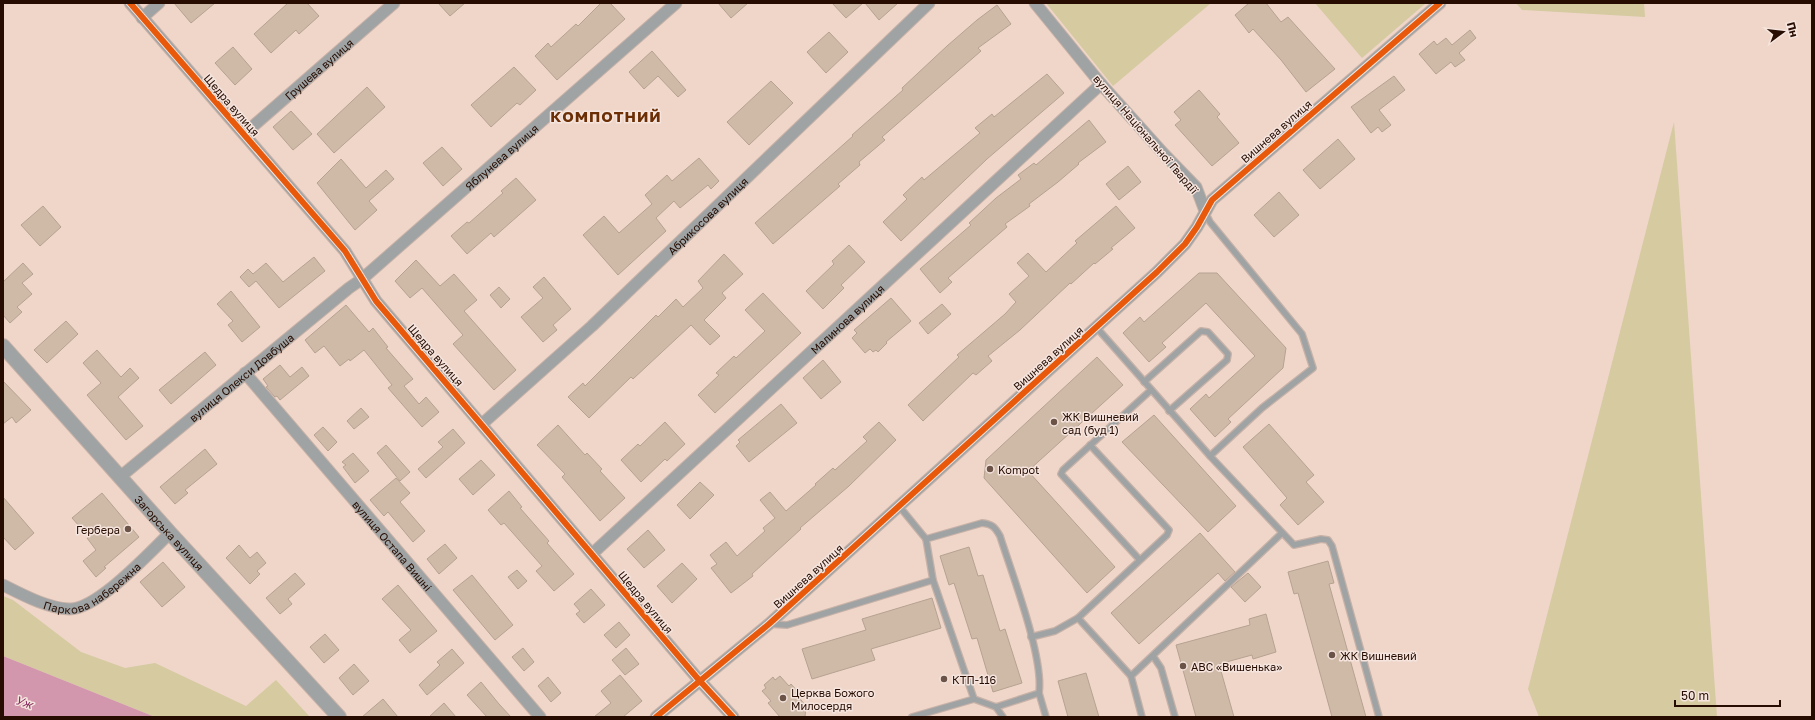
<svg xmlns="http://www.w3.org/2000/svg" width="1815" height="720" font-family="'Golos Text',sans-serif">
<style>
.green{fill:#d5caa0}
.water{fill:#d296ad}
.building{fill:#cfb9a7;stroke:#b7a291}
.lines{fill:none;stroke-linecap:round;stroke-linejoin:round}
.service-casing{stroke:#c8b2a8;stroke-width:8}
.minor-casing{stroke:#c8b2a8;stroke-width:13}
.tertiary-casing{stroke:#c8b2a8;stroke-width:16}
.service{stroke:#a0a3a4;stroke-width:5.5}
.minor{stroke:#a0a3a4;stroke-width:11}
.tertiary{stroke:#a0a3a4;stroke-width:14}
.cycleway-casing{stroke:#f5e5de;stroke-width:8}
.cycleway{stroke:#e8590c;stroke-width:6}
.poi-dot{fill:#6c5347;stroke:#f5e5de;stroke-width:1.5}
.labels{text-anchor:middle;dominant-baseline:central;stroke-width:3;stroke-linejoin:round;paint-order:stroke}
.street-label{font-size:11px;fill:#260c01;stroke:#f5e5de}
.poi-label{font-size:11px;fill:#260c01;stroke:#f5e5de;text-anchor:start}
.water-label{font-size:12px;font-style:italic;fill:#893062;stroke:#f5e5de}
.district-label{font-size:15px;font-weight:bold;letter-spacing:1px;fill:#6c2f05;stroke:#f5e5de}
</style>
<rect width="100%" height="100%" fill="#efd6c9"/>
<g class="green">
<polygon points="1046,3 1211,3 1113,86"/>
<polygon points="1315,3 1426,3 1362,58"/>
<polygon points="1516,3 1644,3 1645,17 1522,10"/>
<polygon points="1674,122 1717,717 1539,717 1528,689"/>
<polygon points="3,596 13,600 81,652 125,668 155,663 246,706 276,680 310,717 155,717 3,656"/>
</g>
<polygon class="water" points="3,656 155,717 3,717"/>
<g class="building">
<polygon points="174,3 215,3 191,23"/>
<polygon points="288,3 307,3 319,16 299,34 296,30 271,53 254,34"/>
<polygon points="438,3 465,3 450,16"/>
<polygon points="601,3 610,3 625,19 557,80 535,56 548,43 551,47 576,24 578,26"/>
<polygon points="718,3 748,3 731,18"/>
<polygon points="832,3 863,3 846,18"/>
<polygon points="865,3 898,3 879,20"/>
<polygon points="1249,3 1266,3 1281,22 1288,17 1335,69 1306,92 1281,60 1253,29 1249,33 1235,15"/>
<polygon points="997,5 1011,24 978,48 981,51 882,137 885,140 859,162 860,165 838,184 840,186 773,244 755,223 853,136 852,135 903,90 902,88 947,46 977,20"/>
<polygon points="1470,30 1476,38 1459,53 1465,60 1455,67 1451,62 1436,74 1419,54 1434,41 1437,45 1446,38 1452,45"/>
<polygon points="829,32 848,52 826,73 807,52"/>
<polygon points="233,47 252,69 235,85 215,63"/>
<polygon points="652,51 686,90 678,97 658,76 644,89 629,72"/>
<polygon points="514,67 536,90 520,105 517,103 491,127 471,105"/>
<polygon points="1047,74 1064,93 987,159 901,241 883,222 907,199 903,195 922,177 924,180 980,133 975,128 992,114 994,117"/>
<polygon points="1394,76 1405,90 1379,110 1391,125 1382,132 1378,127 1371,133 1351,107"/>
<polygon points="771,81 793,103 749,145 727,122"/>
<polygon points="367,87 385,107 334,153 317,134"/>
<polygon points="1199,90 1220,114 1217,117 1239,143 1212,166 1175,125 1181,120 1174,112"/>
<polygon points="291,111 312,134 293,150 273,127"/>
<polygon points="1089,120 1106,142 1078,163 1079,164 1058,182 1029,204 1030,206 1005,224 1007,227 948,278 952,282 940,293 920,269 971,225 969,223 996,198 1021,179 1018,175 1034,163 1036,165"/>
<polygon points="1338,139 1355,159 1320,189 1303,170"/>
<polygon points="442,147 462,169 443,186 423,163"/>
<polygon points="699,158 719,181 711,189 708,185 680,208 674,201 656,218 666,231 618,275 583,235 604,216 619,233 652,204 645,195 667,175 672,181"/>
<polygon points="341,159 366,188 386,170 394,179 369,201 377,210 355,230 317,183"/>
<polygon points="1128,166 1141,182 1119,200 1106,184"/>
<polygon points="516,178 536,200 494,237 491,233 467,254 451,236 467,222 469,223 503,193 501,191"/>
<polygon points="1279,192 1299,215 1274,237 1254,215"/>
<polygon points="43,206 61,227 40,246 21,225"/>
<polygon points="1116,206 1135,228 1111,248 1113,249 1095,264 1094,263 1071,284 1070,283 1020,330 988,356 992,361 976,375 973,373 923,421 908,405 959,357 957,355 1005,314 1016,302 1009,294 1029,276 1017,263 1028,253 1046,272 1077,243 1075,241"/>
<polygon points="849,245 865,262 841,285 844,288 823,309 806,291 834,264 832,261"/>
<polygon points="724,254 743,274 722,293 726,298 704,320 720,336 710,345 691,325 633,379 631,377 589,418 568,397 583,383 585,386 656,315 658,317 676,299 683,307 703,288 698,281"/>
<polygon points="314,257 325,271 279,308 256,281 249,287 240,277 248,269 253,274 266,263 283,282"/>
<polygon points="416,260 440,286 454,274 477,300 464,311 516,370 494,390 453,344 463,335 422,288 410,298 395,281"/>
<polygon points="23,263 33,274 22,283 32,294 17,307 22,312 10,323 3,315 3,282"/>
<polygon points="1199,273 1217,273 1286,348 1283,368 1228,419 1231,422 1215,437 1190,409 1206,394 1209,398 1255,356 1206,303 1162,343 1166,347 1149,362 1123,333 1140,317 1144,322"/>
<polygon points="544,277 571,309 553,325 557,330 543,342 521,317 543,298 533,287"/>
<polygon points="499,287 510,299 501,308 490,295"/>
<polygon points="231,291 260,327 242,342 228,325 233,321 217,304"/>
<polygon points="763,293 801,333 715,413 698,395 719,375 716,373 734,356 736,358 765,331 745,310"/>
<polygon points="891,298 911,321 886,342 887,343 878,352 876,350 873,352 870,349 865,353 852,338 857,333 854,330"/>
<polygon points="942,304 951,314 928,334 919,323"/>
<polygon points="346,305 369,332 373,328 388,347 386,348 413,379 404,386 419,404 426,397 439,412 422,427 388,388 392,385 364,350 350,361 349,359 340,366 324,346 315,353 305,340"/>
<polygon points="66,321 78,334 47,363 34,350"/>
<polygon points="97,350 121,377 130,368 139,378 118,397 143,426 126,440 87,395 101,383 83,363"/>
<polygon points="205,352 216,365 171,404 159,390"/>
<polygon points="1097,357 1123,385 1028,471 1115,567 1087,593 984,478 986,460"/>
<polygon points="823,360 841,382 821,399 803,378"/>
<polygon points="280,365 290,377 302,367 309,376 280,400 277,396 275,397 266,387 268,386 263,379"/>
<polygon points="3,381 31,410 16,423 12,417 3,424"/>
<polygon points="781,404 797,423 749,462 736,446 740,442 738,440"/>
<polygon points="361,408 369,417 354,429 347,421"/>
<polygon points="1154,415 1236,506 1208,532 1122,442"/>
<polygon points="665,422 685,444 667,461 665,459 641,482 621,460 638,444 640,446"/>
<polygon points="879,422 896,440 849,486 800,528 801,529 752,574 753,576 731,593 711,568 717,564 710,555 726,542 737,556 765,531 763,528 775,518 760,500 770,492 786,511 816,485 815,484 833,468 835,470 867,441 863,437"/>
<polygon points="1269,424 1314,475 1306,482 1324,502 1298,525 1280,505 1287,498 1243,447"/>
<polygon points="558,425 585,455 587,453 602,469 600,471 625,498 600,521 562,477 565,474 537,445"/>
<polygon points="323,427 337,442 328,451 314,435"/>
<polygon points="453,429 465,443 426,478 418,469 443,447 438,442"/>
<polygon points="386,445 410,472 400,481 377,453"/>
<polygon points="205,449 217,464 185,490 188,493 175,504 160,487"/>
<polygon points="353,453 369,471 355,483 343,467 346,465 342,462"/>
<polygon points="481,460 495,475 473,495 459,479"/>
<polygon points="396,478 410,493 400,502 425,531 413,542 388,512 384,516 370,500"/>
<polygon points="700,482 714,495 690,519 677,505"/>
<polygon points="509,491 522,507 520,508 549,541 547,543 574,574 554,591 536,571 542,566 504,523 501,525 488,510"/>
<polygon points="102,493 139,537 104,567 106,568 96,577 83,561 96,550 87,538 89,537 72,518"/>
<polygon points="3,497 34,533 15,550 3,537"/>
<polygon points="648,530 665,550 644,568 627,549"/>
<polygon points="1200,533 1235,572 1225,581 1218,573 1139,644 1111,613"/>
<polygon points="445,544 457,558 439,574 427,559"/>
<polygon points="239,545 250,558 257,552 266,563 257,571 260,574 250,584 226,558"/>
<polygon points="969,547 978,576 983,575 1000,631 1005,629 1022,683 993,692 977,638 972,639 954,583 949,585 940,556"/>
<polygon points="1328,561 1334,583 1329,584 1366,717 1332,717 1298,593 1294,594 1288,572"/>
<polygon points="163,562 185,587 162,607 140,582"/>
<polygon points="682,563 697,579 672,603 657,586"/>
<polygon points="517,570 527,581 518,589 508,577"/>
<polygon points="295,573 305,584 288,599 292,604 280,614 266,598"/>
<polygon points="1248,573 1261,587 1245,602 1231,587"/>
<polygon points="472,575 513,625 495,640 453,590"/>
<polygon points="398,585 437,631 410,653 399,640 411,630 382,599"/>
<polygon points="591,589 605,605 584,623 576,614 580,611 574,604"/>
<polygon points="932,598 941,628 871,649 875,660 812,679 802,649 866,630 862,619"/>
<polygon points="1266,614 1276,652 1253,659 1252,655 1219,664 1234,717 1196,717 1176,645 1250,625 1249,619"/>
<polygon points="619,622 630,635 616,648 604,635"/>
<polygon points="325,634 339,650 324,663 310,647"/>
<polygon points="523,648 534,662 524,671 512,657"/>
<polygon points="626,648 639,664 625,675 612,660"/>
<polygon points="452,649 464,663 427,695 419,685 440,665 437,662"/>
<polygon points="354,664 369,681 353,695 339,678"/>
<polygon points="1086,673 1099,717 1068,717 1058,681"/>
<polygon points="620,675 642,701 623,717 594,717 611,703 601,691"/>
<polygon points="780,676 789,686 791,684 798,692 796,694 806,706 805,717 780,717 768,703 771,701 762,691 766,688 764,685 773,677 775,680"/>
<polygon points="548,677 561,693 551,702 538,686"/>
<polygon points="481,682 499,704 511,717 487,717 467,695"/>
<polygon points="383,699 398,717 362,717"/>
<polygon points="444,703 456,717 429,717"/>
</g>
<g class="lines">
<g class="service-casing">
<g id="service">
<polyline points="1205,212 1210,222 1302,334 1313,368 1262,408 1210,456"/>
<polyline points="1097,328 1210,456 1294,545 1321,539 1328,540 1332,546 1379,717"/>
<polyline points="1144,382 1201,331 1208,332 1228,354 1227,360 1169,411"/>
<polyline points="899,506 926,539"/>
<polyline points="1139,559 1061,474 1063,470 1151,390"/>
<polyline points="933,580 974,699"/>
<polyline points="1078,618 1131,676 1142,717"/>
<path d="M 769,624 L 787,625 L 933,580 L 926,539 L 982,523 C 992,524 995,527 1000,536 C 1012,574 1044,657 1039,693 L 996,707 L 974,699 L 912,717"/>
<polyline points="1031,637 1055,631 1078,618 1167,535 1169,530 1090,445"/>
<polyline points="1153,656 1161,668 1175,717"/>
<polyline points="1131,676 1282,533"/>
<polyline points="1039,693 1046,717"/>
<polyline points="996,707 1003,717"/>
</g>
</g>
<g class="minor-casing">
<g id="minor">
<polyline points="130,3 345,251 376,301 699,680 733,717"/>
<polyline points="1035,3 1101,84 1163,153 1196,187 1205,211"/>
<polyline points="142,18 159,3"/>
<path id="s1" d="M 244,134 L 394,3"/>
<path id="s2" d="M 245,373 L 540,717"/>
<path id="s3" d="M 482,424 L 592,326 L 929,3"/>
<path id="s4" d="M 120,477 L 349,288 L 362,279 L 676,3"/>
<path id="s5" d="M 592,554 L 1101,84"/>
<path id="s6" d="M 3,585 C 23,595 47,608 69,609 C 97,610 149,553 170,533"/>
<polyline points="656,717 769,624 1157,272 1185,244 1197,227 1212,200 1440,3"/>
</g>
</g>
<g class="tertiary-casing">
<g id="tertiary">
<path id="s7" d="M 3,346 L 170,533 L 339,717"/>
</g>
</g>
<use href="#service" class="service"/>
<use href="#minor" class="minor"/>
<use href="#tertiary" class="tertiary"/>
<g class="cycleway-casing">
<g id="cycleway">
<polyline points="130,3 345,251 376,301 699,680 733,717"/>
<polyline points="656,717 769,624 1157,272 1185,244 1197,227 1212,200 1440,3"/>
</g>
</g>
<use href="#cycleway" class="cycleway"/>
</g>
<g class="poi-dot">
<circle cx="1054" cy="422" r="4"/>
<circle cx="990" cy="469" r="4"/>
<circle cx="128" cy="529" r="4"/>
<circle cx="1332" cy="655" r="4"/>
<circle cx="1183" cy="666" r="4"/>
<circle cx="944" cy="679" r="4"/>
<circle cx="783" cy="698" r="4"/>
</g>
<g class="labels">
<g class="street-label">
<text stroke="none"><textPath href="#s1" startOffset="99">Грушева вулиця</textPath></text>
<text transform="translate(232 105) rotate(49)">Щедра вулиця</text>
<text transform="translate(1276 131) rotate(-41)">Вишнева вулиця</text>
<text transform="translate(1146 134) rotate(49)">вулиця Національної Гвардії</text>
<text stroke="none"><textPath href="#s4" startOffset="498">Яблунева вулиця</textPath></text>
<text stroke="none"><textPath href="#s3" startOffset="307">Абрикосова вулиця</textPath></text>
<text stroke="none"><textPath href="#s5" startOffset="347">Малинова вулиця</textPath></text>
<text transform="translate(436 355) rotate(49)">Щедра вулиця</text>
<text transform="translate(1048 358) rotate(-42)">Вишнева вулиця</text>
<text stroke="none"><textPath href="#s4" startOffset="157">вулиця Олекси Довбуша</textPath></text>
<text stroke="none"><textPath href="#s7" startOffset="250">Загорська вулиця</textPath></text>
<text stroke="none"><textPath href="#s2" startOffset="227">вулиця Остапа Вишні</textPath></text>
<text transform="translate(808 576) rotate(-42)">Вишнева вулиця</text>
<text stroke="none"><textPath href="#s6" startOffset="100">Паркова набережна</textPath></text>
<text transform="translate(646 602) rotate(50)">Щедра вулиця</text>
</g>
<g class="poi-label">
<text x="1062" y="416">ЖК Вишневий<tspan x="1062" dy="13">сад (буд 1)</tspan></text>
<text x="998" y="469">Kompot</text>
<text x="120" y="529" text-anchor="end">Гербера</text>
<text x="1340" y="655">ЖК Вишневий</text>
<text x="1191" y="666">ABC «Вишенька»</text>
<text x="952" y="679">КТП-116</text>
<text x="791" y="692">Церква Божого<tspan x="791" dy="13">Милосердя</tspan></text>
</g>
<g class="water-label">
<text transform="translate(24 702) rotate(19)">Уж</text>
</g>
<g class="district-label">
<text x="606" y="116">КОМПОТНИЙ</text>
</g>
</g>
<rect width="1815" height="720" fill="none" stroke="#260c01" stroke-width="8"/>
<g transform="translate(1783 32) rotate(75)" stroke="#f5e5de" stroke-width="3" paint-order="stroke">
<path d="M0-3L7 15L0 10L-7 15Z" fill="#260c01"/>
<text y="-6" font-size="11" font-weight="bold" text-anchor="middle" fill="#260c01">Пн</text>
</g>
<path d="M1675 700v6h105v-6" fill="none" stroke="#260c01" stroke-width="2"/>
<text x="1681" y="700" font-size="12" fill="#260c01" stroke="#f5e5de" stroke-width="3" paint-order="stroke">50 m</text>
</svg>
